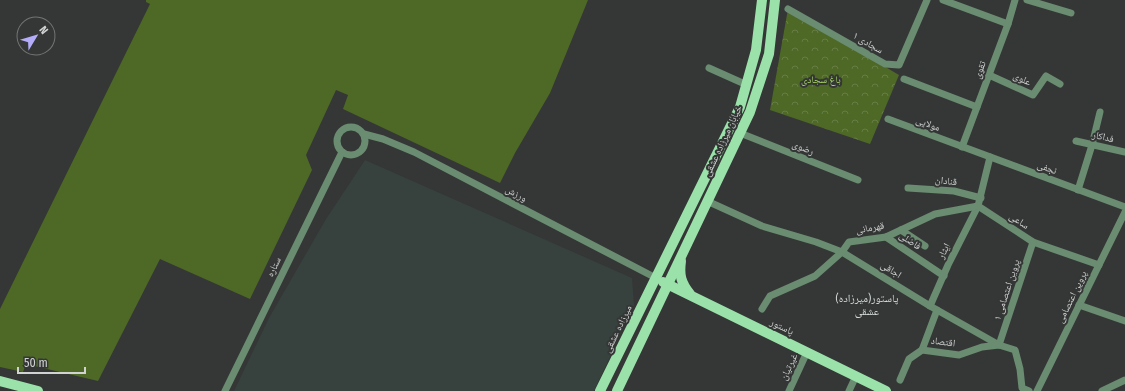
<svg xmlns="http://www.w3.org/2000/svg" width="1125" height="391" font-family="'Fira Sans Condensed','Noto Naskh Arabic',sans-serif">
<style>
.built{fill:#37413e}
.park{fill:url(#park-crowns)}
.pitch{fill:#4e6826}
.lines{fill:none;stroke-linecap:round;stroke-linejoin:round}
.minor{stroke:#6a8c71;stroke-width:7}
.major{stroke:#9ae2aa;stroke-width:10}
.labels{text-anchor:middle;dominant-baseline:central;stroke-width:4;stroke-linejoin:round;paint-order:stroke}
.street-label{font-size:10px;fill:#d1d2d2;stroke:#343736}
.park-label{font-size:10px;fill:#a8d762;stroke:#343736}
.neighbourhood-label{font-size:11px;fill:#d5d9d8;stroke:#343736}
</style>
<defs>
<pattern id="park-crowns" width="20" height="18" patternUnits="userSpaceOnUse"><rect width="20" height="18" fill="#4e6826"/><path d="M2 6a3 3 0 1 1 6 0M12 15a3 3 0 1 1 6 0" fill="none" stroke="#667d45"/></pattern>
</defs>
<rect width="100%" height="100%" fill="#343736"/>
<polygon class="built" points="365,160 632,278 634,305 594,391 234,391 269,318 326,219"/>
<polygon class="park" points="788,9 899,75 870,144 770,110"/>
<polygon class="pitch" points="146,0 588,0 550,93 515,153 500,183 343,109 348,95 336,90 306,155 312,170 250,299 160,259 98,381 26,364 23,372 0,367 0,309 150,4 146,2"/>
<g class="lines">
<g class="minor">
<polyline points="943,0 1008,24"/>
<polyline points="1027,0 1071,13"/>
<polyline points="788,9 885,64 899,65 927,0"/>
<polyline points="709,68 747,85"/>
<polyline points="989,75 1033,95 1046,76 1060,84"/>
<polyline points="904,79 977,107"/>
<polyline points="888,119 1125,207"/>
<circle cx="351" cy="141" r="14"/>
<polyline points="740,133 858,180"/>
<polyline points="364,134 383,139 414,152 656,278"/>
<polyline points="1076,141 1125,152"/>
<polyline points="962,147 1008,24 1015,0"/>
<polyline points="908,188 954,191 981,198"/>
<polyline points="1078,190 1092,145 1100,112"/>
<polyline points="707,201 762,226 816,242 842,252 930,306 999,345 1015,350 1020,369 1022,388 1029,391"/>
<polyline points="978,206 1033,242 1099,265"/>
<polyline points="901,230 925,246"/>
<polyline points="886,237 944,276"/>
<polyline points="1079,305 1125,321"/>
<polyline points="930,306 948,265 978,206 990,157"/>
<polyline points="762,309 770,296 815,276 842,252 849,242 886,237 935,214 978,206"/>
<polyline points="999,345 1033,242"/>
<polyline points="922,350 937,310"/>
<polyline points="900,380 909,359 922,350 959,355 982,347 999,345"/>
<polyline points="225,391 342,152"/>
<polyline points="789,391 807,352"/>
<polyline points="849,391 856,376"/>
<polyline points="1037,391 1125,212"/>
<polyline points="1102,391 1125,380"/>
</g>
<g class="major">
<path d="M 681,261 C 679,275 681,283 690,294"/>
<polyline points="663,282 886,391"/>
<polyline points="0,381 38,391"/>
<polyline points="600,391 740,107 756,50 762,0"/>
<polyline points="617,391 750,112 769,54 775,0"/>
</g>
</g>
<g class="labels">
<g class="street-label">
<text transform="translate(868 43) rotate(30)">سجادی ۱</text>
<text transform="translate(980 70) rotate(-70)">تقوی</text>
<text transform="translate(1022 79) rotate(25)">علوی</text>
<text transform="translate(928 124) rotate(20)">مولایی</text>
<text transform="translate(1103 137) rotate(13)">فداکار</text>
<text transform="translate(723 141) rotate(-65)">خیابان میرزاده عشقی</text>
<text transform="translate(803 148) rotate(22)">رضوی</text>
<text transform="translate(1047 168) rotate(20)">نجفی</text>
<text transform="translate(946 181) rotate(6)">قنادان</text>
<text transform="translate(516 194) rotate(28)">ورزش</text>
<text transform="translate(1019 221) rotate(33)">ساعی</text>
<text transform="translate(870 228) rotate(-10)">قهرمانی</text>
<text transform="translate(910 241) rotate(34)">فاضلی</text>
<text transform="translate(944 251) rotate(-63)">ایثار</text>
<text transform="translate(274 267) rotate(-64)">ستاره</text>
<text transform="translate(891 270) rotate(32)">اجاقی</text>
<text transform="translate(1007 290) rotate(-72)">پروین اعتصامی ۱</text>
<text transform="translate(1072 297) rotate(-64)">پروین اعتصامی</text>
<text transform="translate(782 327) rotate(26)">پاستور</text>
<text transform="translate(618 329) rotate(-64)">میرزاده عشقی</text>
<text transform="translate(943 342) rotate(7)">اقتصاد</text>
<text transform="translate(789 367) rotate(-65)">غیرتیان</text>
</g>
<g class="park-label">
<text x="821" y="80">باغ سجادی</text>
</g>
<g class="neighbourhood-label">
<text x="867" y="298">(پاستور(میرزاده<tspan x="867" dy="13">عشقی</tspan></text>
</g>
</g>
<g transform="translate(36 36) rotate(52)"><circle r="19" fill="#343736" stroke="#737574"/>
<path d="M0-3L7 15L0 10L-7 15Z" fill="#b4acf9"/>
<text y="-6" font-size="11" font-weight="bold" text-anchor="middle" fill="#d1d2d2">N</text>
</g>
<path d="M18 367v6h67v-6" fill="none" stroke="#d1d2d2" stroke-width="2"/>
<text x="24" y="367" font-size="12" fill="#d1d2d2" stroke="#343736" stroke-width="3" paint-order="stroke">50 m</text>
</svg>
